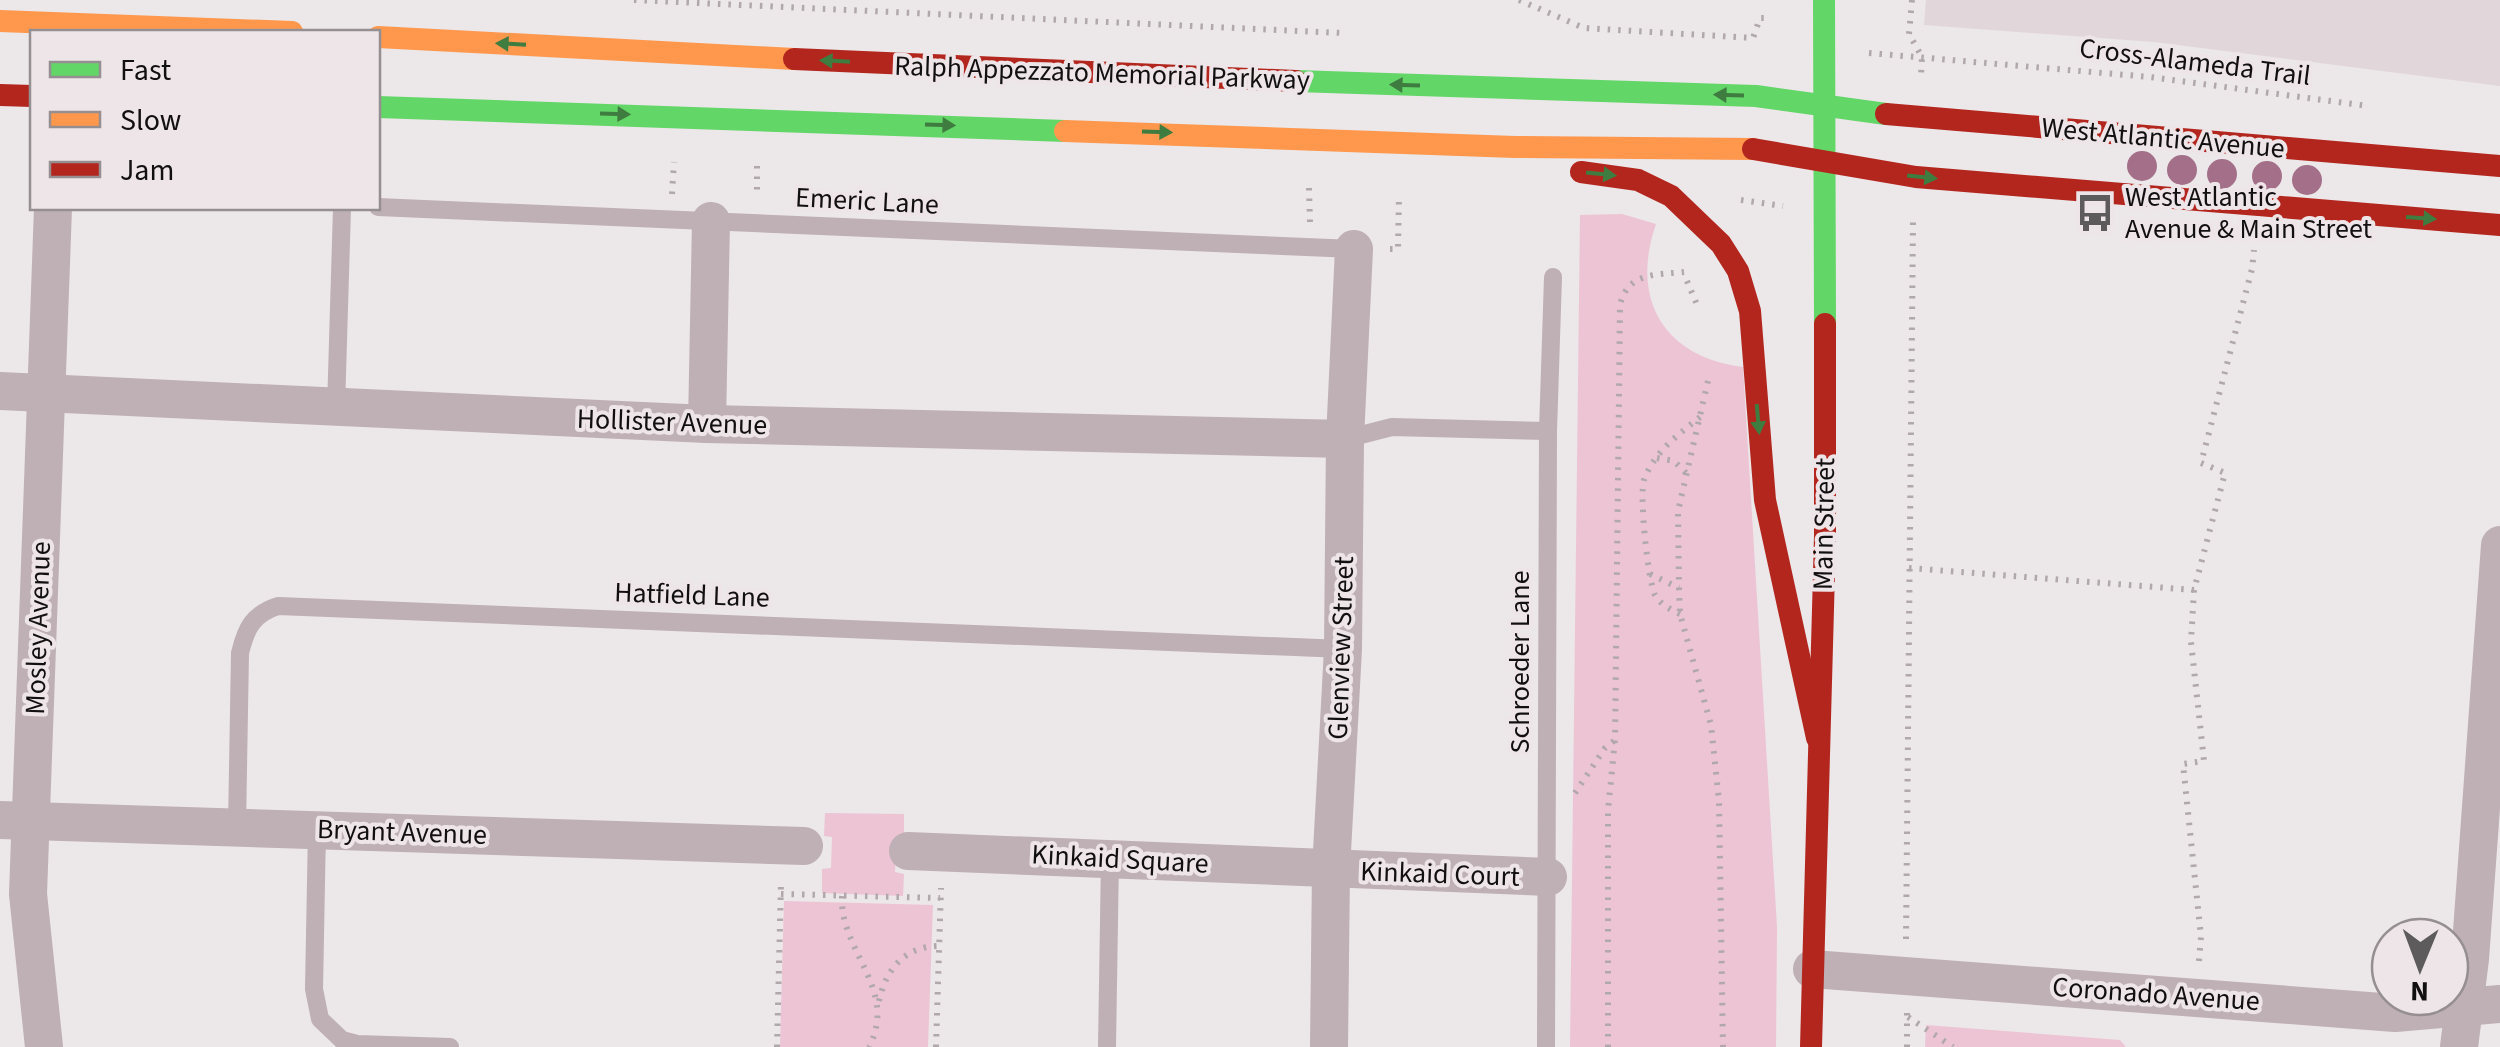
<svg xmlns="http://www.w3.org/2000/svg" width="2500" height="1047" font-family="'Source Sans 3',sans-serif">
<style>
.built{fill:#e1d7da}
.green{fill:#edc4d4}
.lines{fill:none;stroke-linecap:round;stroke-linejoin:round}
.path{stroke:#b1a8ac;stroke-width:6;stroke-dasharray:2.5 8;stroke-linecap:butt}
.lane{stroke:#beb0b5;stroke-width:18}
.street{stroke:#beb0b5;stroke-width:38}
.fast{stroke:#63d668;stroke-width:22}
.slow{stroke:#ff974d;stroke-width:22}
.jam{stroke:#b3261e;stroke-width:22}
.tree{fill:#a36f89}
.oneway{fill:#3f7c40}
.labels{text-anchor:middle;dominant-baseline:central;stroke-width:8;stroke-linejoin:round;paint-order:stroke}
.street-label{font-size:28px;fill:#120f10;stroke:#eee5e8}
.poi-label{font-size:28px;fill:#120f10;stroke:#eee5e8;text-anchor:start}
</style>
<rect width="100%" height="100%" fill="#ece7e9"/>
<polygon class="built" points="1926,0 2500,0 2500,86 2154,42 1924,25"/>
<g class="green">
<path d="M 1622,214 L 1656,224 C 1630,299 1663,357 1743,367 L 1777,927 L 1776,1047 L 1570,1047 L 1580,215 Z"/>
<polygon points="825,813 904,814 904,838 897,839 895,872 904,874 903,896 822,893 822,869 831,868 832,837 824,836"/>
<polygon points="784,901 933,905 928,1047 780,1047"/>
<polygon points="1926,1025 2120,1040 2126,1047 1925,1047"/>
</g>
<g class="lines">
<g class="path">
<polyline points="634,0 1342,33"/>
<polyline points="1519,0 1584,28 1753,38 1760,18 1770,18"/>
<polyline points="1912,0 1909,34 1922,57 1921,75"/>
<polyline points="1869,53 2150,77 2368,106"/>
<polyline points="757,166 757,197"/>
<polyline points="1309,188 1310,222"/>
<polyline points="672,194 674,162"/>
<polyline points="1741,200 1783,206"/>
<polyline points="1390,249 1398,249 1399,194"/>
<polyline points="1687,281 1698,307"/>
<polyline points="1708,381 1678,511 1679,588 1680,614 1711,725 1719,801 1723,1047"/>
<polyline points="1657,458 1674,461 1687,474"/>
<polyline points="1909,568 2194,590"/>
<polyline points="1650,574 1679,588"/>
<path d="M 1680,614 C 1670,609 1661,605 1655,595 C 1648,581 1639,496 1644,480 C 1654,452 1678,435 1700,417"/>
<polyline points="1575,793 1605,748 1615,740"/>
<polyline points="781,894 940,898"/>
<path d="M 842,896 C 839,951 899,989 869,1047"/>
<polyline points="1906,939 1913,222"/>
<polyline points="2199,961 2201,937 2183,764 2204,761 2191,642 2194,590 2225,473 2201,463 2252,269 2254,250"/>
<path d="M 879,1001 C 886,968 906,946 939,946"/>
<polyline points="1908,1017 1953,1047"/>
<polyline points="777,1047 781,883"/>
<polyline points="936,1047 941,888"/>
<path d="M 1608,1047 L 1608,810 L 1615,740 L 1620,305 C 1628,272 1655,275 1684,272"/>
<polyline points="1907,1047 1907,1013"/>
</g>
<g class="lane">
<polyline points="378,207 1354,249"/>
<polyline points="336,408 342,208"/>
<polyline points="1345,439 1392,427 1548,431"/>
<path d="M 237,827 L 240,653 C 246,628 253,614 278,606 L 1343,649"/>
<polyline points="317,829 314,989 320,1019 342,1040 357,1044 450,1047"/>
<polyline points="1107,1047 1110,858"/>
<polyline points="1546,1047 1548,431 1553,277"/>
</g>
<g class="street">
<polyline points="0,391 707,424 1345,439"/>
<polyline points="707,424 711,221"/>
<polyline points="0,820 804,846"/>
<polyline points="908,851 1548,877"/>
<polyline points="1812,969 2395,1013 2500,1004"/>
<polyline points="44,1047 28,894 53,208"/>
<polyline points="1329,1047 1331,870 1343,649 1345,439 1354,249"/>
<polyline points="2459,1047 2470,959 2500,545"/>
</g>
<g class="fast">
<polyline points="1824,0 1825,324"/>
<polyline points="1296,81 1756,96 1886,114"/>
<polyline points="378,107 1065,131"/>
</g>
<g class="slow">
<polyline points="0,21 292,32"/>
<polyline points="378,37 794,59"/>
<polyline points="1065,131 1515,147 1753,149"/>
</g>
<g class="jam">
<polyline points="794,59 1296,81"/>
<polyline points="0,95 32,96"/>
<polyline points="1886,114 2500,166"/>
<polyline points="1753,149 1916,177 2500,225"/>
<polyline points="1581,172 1638,180 1671,196 1721,244 1738,271 1750,311 1765,500 1817,738"/>
<polyline points="1811,1047 1825,536 1825,324"/>
</g>
</g>
<g class="tree">
<circle cx="2142" cy="166" r="15"/>
<circle cx="2182" cy="170" r="15"/>
<circle cx="2222" cy="174" r="15"/>
<circle cx="2267" cy="176" r="15"/>
<circle cx="2307" cy="180" r="15"/>
</g>
<defs><path id="oneway-solid" d="M-6-.8H1V-3.2L6.5 0L1 3.2V.8H-6Z" transform="scale(2.5)"/></defs>
<g class="oneway">
<use href="#oneway-solid" transform="translate(511 44) rotate(-177)"/>
<use href="#oneway-solid" transform="translate(835 61) rotate(-177)"/>
<use href="#oneway-solid" transform="translate(1405 85) rotate(-178)"/>
<use href="#oneway-solid" transform="translate(1729 95) rotate(-178)"/>
<use href="#oneway-solid" transform="translate(615 114) rotate(2)"/>
<use href="#oneway-solid" transform="translate(940 125) rotate(2)"/>
<use href="#oneway-solid" transform="translate(1157 132) rotate(2)"/>
<use href="#oneway-solid" transform="translate(1601 174) rotate(6)"/>
<use href="#oneway-solid" transform="translate(1922 177) rotate(6)"/>
<use href="#oneway-solid" transform="translate(2421 218) rotate(4)"/>
<use href="#oneway-solid" transform="translate(1758 419) rotate(85)"/>
</g>
<defs>
<g id="bus-bare" transform="scale(3)"><path d="M-5-6H5V4H4V6H2V4H-2V6H-4V4H-5ZM-3.5-4V0h7V-4ZM-3.5 1.2v1.5H-2V1.2ZM2 1.2v1.5H3.5V1.2Z" fill="#5e5b5c" stroke="#eee5e8" stroke-width="2.5" paint-order="stroke"/></g>
</defs>
<g fill-rule="evenodd">
<use href="#bus-bare" x="2095" y="213"/>
</g>
<g class="labels">
<g class="street-label">
<text transform="translate(2195 62) rotate(7)">Cross-Alameda Trail</text>
<text transform="translate(1102 73) rotate(2)">Ralph Appezzato Memorial Parkway</text>
<text transform="translate(2163 138) rotate(5)">West Atlantic Avenue</text>
<text transform="translate(867 201) rotate(3)">Emeric Lane</text>
<text transform="translate(672 422) rotate(2)">Hollister Avenue</text>
<text transform="translate(1824 524) rotate(-89)">Main Street</text>
<text transform="translate(692 595) rotate(2)">Hatfield Lane</text>
<text transform="translate(38 628) rotate(-88)">Mosley Avenue</text>
<text transform="translate(1341 648) rotate(-88)">Glenview Street</text>
<text transform="translate(1520 662) rotate(-90)">Schroeder Lane</text>
<text transform="translate(402 832) rotate(2)">Bryant Avenue</text>
<text transform="translate(1120 859) rotate(3)">Kinkaid Square</text>
<text transform="translate(1440 874) rotate(2)">Kinkaid Court</text>
<text transform="translate(2156 994) rotate(4)">Coronado Avenue</text>
</g>
<g class="poi-label">
<text x="2125" y="197">West Atlantic<tspan x="2125" dy="32">Avenue &amp; Main Street</tspan></text>
</g>
</g>
<rect x="30" y="30" width="350" height="180" fill="#eee5e8" stroke="#968f92" stroke-width="2.5"/>
<rect x="50" y="62" width="50" height="15" fill="#63d668" stroke="#968f92" stroke-width="2.5"/>
<text x="120" y="80" font-size="30" fill="#120f10">Fast</text>
<rect x="50" y="112" width="50" height="15" fill="#ff974d" stroke="#968f92" stroke-width="2.5"/>
<text x="120" y="130" font-size="30" fill="#120f10">Slow</text>
<rect x="50" y="162" width="50" height="15" fill="#b3261e" stroke="#968f92" stroke-width="2.5"/>
<text x="120" y="180" font-size="30" fill="#120f10">Jam</text>
<g transform="translate(2420 967) rotate(181)"><circle r="48" fill="#eee5e8" stroke="#968f92" stroke-width="2.5"/>
<path d="M0-8L18 38L0 25L-18 38Z" fill="#5e5b5c"/>
<text y="-15" font-size="28" font-weight="bold" text-anchor="middle" fill="#120f10">N</text>
</g>
</svg>
